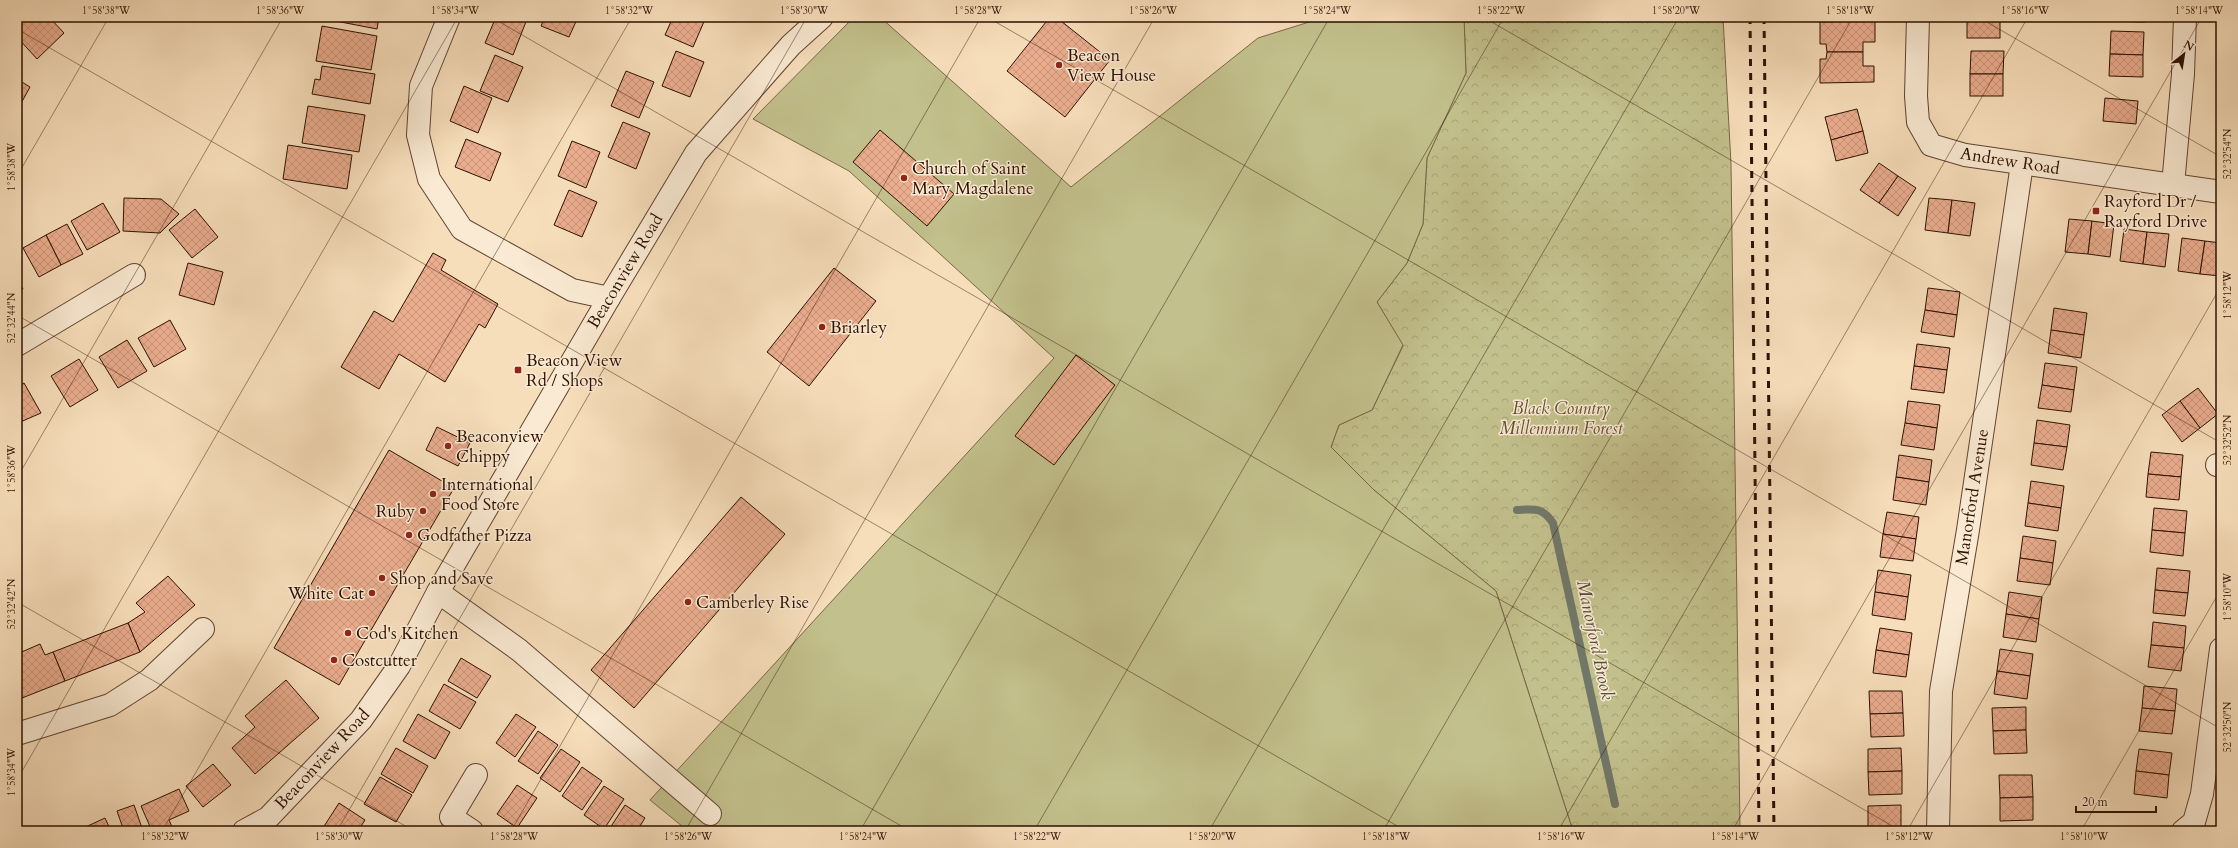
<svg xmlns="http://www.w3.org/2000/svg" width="2238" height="848" font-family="Cardo,serif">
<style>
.forest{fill:url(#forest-crowns);stroke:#786846}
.park{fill:#c2c08c;stroke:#786846}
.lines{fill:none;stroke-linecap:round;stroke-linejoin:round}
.stream{stroke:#717768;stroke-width:8}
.building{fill:url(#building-cross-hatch);stroke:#2e1001}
.minor-casing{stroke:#604430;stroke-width:24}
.minor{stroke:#faead3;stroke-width:22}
.rail{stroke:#2e1001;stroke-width:3;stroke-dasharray:7 7;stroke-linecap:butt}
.ticks{fill:none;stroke:#2e1001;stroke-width:1;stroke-opacity:0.45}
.poi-dot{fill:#8f2418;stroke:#faead3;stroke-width:1.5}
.labels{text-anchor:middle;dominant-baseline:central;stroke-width:3;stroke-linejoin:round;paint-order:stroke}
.poi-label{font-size:17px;fill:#2e1001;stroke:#faead3;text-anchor:start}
.street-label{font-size:17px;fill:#2e1001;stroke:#faead3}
.park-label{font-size:17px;font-style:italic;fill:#624e32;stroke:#faead3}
.water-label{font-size:18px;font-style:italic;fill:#554c3d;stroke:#faead3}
.neatline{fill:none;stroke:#2e1001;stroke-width:1.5}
.ticks-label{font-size:10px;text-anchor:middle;fill:#2e1001}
</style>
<defs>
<pattern id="forest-crowns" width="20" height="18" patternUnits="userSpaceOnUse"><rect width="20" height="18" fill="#c2c08c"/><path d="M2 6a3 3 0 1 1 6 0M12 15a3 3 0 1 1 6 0" fill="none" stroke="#a7a477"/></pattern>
<pattern id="building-cross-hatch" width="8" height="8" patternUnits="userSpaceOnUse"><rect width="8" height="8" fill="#eaad8e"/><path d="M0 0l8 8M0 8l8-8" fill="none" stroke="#c99479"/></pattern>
</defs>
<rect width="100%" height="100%" fill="#f7debb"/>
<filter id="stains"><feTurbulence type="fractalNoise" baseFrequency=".005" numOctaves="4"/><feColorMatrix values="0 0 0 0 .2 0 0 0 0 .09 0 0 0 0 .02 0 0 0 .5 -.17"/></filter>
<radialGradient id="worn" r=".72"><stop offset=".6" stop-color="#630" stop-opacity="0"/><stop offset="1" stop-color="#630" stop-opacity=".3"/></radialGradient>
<polygon class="forest" points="1464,17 1723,17 1731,164 1740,831 1573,831 1496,591 1374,490 1331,447 1339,425 1372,410 1403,346 1377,302 1407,263 1423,224 1427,158 1466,73"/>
<polygon class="park" points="854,17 880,17 1071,187 1258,38 1325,17 1464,17 1466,73 1427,158 1423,224 1407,263 1377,302 1403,345 1372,410 1339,425 1331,447 1374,490 1496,591 1573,831 688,831 650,800 1054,358 849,171 753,119"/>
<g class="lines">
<path class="stream" d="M 1517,510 C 1535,509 1542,507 1553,523 L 1615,804"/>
</g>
<g class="building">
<polygon points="21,17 49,17 64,33 37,59 17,37 17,21"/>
<polygon points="315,17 379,17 377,29"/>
<polygon points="496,17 521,17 527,19 513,55 485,43"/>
<polygon points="545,17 578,17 569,37 541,26"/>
<polygon points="673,17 706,17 693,47 665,35"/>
<polygon points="1050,17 1056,17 1110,60 1065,117 1007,71"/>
<rect x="1967" y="17" width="33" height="21"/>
<polygon points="2113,17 2146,17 2145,22 2112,21"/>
<polygon points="1875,21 1875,42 1863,42 1863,52 1827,52 1826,44 1820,44 1820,22"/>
<polygon points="322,26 377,36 371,70 316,61"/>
<polygon points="2111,31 2144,32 2143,55 2110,54"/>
<polygon points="676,51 704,62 690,97 662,86"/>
<polygon points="1971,51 2004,51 2003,74 1970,74"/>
<polygon points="1827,52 1863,52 1863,66 1874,66 1874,82 1820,83 1820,59 1826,59"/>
<polygon points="2110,54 2143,55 2143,77 2109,76"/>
<polygon points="495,55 523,67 508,102 480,91"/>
<polygon points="17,63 22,65 17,76"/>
<polygon points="322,66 375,74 370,104 312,94 315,79 320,80"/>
<polygon points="626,71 654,82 639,118 611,106"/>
<rect x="1970" y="74" width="33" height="22"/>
<polygon points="17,79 30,87 19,107 17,106"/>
<polygon points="464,86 492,98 478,133 450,121"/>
<polygon points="2105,98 2138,101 2136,124 2103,121"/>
<polygon points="308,106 365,115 359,152 302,143"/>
<polygon points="1857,109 1863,131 1831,140 1825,117"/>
<polygon points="623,122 650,133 636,169 608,157"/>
<polygon points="880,130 954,194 927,226 853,162"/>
<polygon points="1863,131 1868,153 1836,161 1831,140"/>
<polygon points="466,139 501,153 490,181 455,167"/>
<polygon points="572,141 600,152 586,188 558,176"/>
<polygon points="288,145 352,155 347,189 283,179"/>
<polygon points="1879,163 1898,176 1879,203 1860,190"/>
<polygon points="1898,176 1916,188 1898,216 1879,203"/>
<polygon points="569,190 597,202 582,237 554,225"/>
<polygon points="124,198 161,199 179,214 160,233 123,231"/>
<polygon points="1929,198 1952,200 1948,233 1925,230"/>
<polygon points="1952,200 1975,203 1970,236 1948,233"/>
<polygon points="103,203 120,232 87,250 71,221"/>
<polygon points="195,209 218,237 192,258 169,230"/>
<polygon points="2069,219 2092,221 2088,254 2065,252"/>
<polygon points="2092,221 2114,224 2110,257 2088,254"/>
<polygon points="67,224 83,254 61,265 46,235"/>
<polygon points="2124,229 2147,232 2143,264 2120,261"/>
<polygon points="2147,232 2169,234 2165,267 2143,264"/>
<polygon points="46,235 61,265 39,277 23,248"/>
<polygon points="2182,238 2205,241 2200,274 2178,271"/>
<polygon points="2205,241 2221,243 2221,276 2200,274"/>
<polygon points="433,253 446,260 441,270 498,304 485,328 479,324 445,382 399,354 379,389 341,367 374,311 393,322"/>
<polygon points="188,263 223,272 214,305 179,295"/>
<polygon points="834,268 876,301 809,386 767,352"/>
<polygon points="17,278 23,289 17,292"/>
<polygon points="1928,288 1960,292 1957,315 1925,310"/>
<polygon points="2054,308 2087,313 2084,335 2051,330"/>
<polygon points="1925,310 1957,315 1954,337 1921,332"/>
<polygon points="170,320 186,349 154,367 138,338"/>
<polygon points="2051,330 2084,335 2081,358 2048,353"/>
<polygon points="127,340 147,371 118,388 99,357"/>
<polygon points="1917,344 1950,348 1947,370 1914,366"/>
<polygon points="1076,355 1115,385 1054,465 1015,436"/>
<polygon points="79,359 98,390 70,407 51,376"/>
<polygon points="2045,363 2077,367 2074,390 2042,385"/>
<polygon points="1914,366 1947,370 1944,393 1911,389"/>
<polygon points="24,383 41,413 18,423 17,387"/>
<polygon points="2042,385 2074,390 2071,412 2038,408"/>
<polygon points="2198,388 2218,414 2200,428 2180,401"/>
<polygon points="1908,401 1940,405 1937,428 1905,423"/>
<polygon points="2180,401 2200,428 2182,442 2162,415"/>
<polygon points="2037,420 2070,425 2067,447 2034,443"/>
<polygon points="1905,423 1937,428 1934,450 1901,445"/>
<polygon points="437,427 470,443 458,466 426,450"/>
<polygon points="2034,443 2067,447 2063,470 2031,465"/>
<polygon points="389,450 454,488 339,685 274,648"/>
<polygon points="2151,452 2183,455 2181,477 2148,474"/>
<polygon points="1899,455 1932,460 1929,482 1896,477"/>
<polygon points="2148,474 2181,477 2179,500 2146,497"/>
<polygon points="1896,477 1929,482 1926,505 1893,500"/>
<polygon points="2031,481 2064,486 2061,508 2028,503"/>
<polygon points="741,497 785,534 634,708 591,670"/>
<polygon points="2028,503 2061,508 2058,531 2025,526"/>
<polygon points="2154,508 2187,511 2185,533 2152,530"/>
<polygon points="1887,512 1919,517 1916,539 1883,534"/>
<polygon points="2152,530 2185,533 2183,556 2150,552"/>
<polygon points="1883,534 1916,539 1913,561 1880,557"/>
<polygon points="2023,536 2056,541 2053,563 2020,558"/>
<polygon points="2020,558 2053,563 2050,585 2017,581"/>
<polygon points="2157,568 2190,571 2188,593 2155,590"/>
<polygon points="1878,570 1911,575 1908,597 1875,592"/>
<polygon points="168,576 195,605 140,652 128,623 145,612 136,603"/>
<polygon points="2155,590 2188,593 2185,616 2153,613"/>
<polygon points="1875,592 1908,597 1905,620 1872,615"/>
<polygon points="2009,592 2042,597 2039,619 2006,614"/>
<polygon points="2006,614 2039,619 2036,642 2003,637"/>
<polygon points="2153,622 2186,626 2184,648 2151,645"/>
<polygon points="128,623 140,652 65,681 53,652"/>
<polygon points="1880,628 1912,633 1909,655 1876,650"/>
<polygon points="40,644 45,655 53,652 65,681 17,700 17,654"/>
<polygon points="2151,645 2184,648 2181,671 2148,667"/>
<polygon points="2000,649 2033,654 2030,676 1997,671"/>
<polygon points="1876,650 1909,655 1906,677 1873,673"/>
<polygon points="461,658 491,676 477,698 448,681"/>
<polygon points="1997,671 2030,676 2027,699 1994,694"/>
<polygon points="286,680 319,718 255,774 232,748 255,727 245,716"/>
<polygon points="444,684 476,702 460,729 429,711"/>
<polygon points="2144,686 2177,689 2175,711 2142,708"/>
<polygon points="1869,691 1902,691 1903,713 1870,714"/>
<polygon points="2026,707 2026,730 1993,731 1992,708"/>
<polygon points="2142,708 2175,711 2172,734 2139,731"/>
<polygon points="1903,713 1904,736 1871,737 1870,714"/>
<polygon points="418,714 450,732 435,759 403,741"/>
<polygon points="516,714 536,727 515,757 496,743"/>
<polygon points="2026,730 2027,753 1994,754 1993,731"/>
<polygon points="538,731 558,745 538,774 518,761"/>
<polygon points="396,748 428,766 413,793 381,774"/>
<polygon points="1901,748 1902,771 1868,772 1868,749"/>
<polygon points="561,749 580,762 560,792 540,778"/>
<polygon points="2139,749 2172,753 2169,775 2136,771"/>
<polygon points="213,764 231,785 203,807 186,786"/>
<polygon points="582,767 602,781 582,810 562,796"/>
<polygon points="1902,771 1902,794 1869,795 1868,772"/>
<polygon points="2136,771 2169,775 2167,798 2134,794"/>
<polygon points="1999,775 2032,775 2033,797 2000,798"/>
<polygon points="380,777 412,795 396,822 364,804"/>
<polygon points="517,785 537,798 517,828 497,814"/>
<polygon points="604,786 624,799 604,829 584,815"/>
<polygon points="179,789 189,811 169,820 173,829 152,831 141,806"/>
<polygon points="2033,797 2033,820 2000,821 2000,798"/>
<polygon points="339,803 365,820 358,831 321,831"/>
<polygon points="134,805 143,831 124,831 117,811"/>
<polygon points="625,805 645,818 637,831 608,831"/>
<polygon points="1901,805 1901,828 1868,829 1868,806"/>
<polygon points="105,818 111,831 77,831"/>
<polygon points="1901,828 1901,831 1868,831 1868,829"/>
</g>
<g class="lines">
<g class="minor-casing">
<g id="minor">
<polyline points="449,17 421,86 418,135 429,179 462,229 572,290 609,298"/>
<polyline points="1918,17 1916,96 1918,122 1931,145 1965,155 2221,192"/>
<polyline points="2173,185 2183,74 2185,17"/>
<polyline points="17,345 134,275"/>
<polyline points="2217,465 2221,466"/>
<polyline points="438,592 519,650 710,814"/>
<polyline points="17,734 110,705 149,680 203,629"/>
<polyline points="244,831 268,818 361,720 399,666 438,592 609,298 696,153 791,45 822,17"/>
<polyline points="472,831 451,817 476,775"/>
<polyline points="1938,831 1941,691 1968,530 2022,164"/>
<polyline points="2183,831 2194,822 2202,794 2221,649"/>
</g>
</g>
<use href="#minor" class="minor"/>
<g class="rail">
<polyline points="1750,17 1759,831"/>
<polyline points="1764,17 1774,831"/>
</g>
</g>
<path class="ticks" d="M 491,17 L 1901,831M 987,17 L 2221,729M 1483,17 L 2221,443M 1978,17 L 2221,157M 17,29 L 1406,831M 17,176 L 109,17M 17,315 L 910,831M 17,478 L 283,17M 17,602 L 414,831M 17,780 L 458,17M 162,831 L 632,17M 337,831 L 807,17M 511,831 L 981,17M 685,831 L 1155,17M 860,831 L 1330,17M 1034,831 L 1504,17M 1209,831 L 1679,17M 1383,831 L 1853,17M 1558,831 L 2028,17M 1732,831 L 2202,17M 1907,831 L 2221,286M 2081,831 L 2221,589"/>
<g class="poi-dot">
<circle cx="1059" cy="65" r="4"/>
<circle cx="904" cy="178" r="4"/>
<rect x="2092" y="207" width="8" height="8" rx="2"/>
<circle cx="822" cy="327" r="4"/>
<rect x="514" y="366" width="8" height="8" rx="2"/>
<circle cx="448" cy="446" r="4"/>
<circle cx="433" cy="494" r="4"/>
<circle cx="423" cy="511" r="4"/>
<circle cx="409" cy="535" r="4"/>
<circle cx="382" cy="578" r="4"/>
<circle cx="372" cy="593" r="4"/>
<circle cx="688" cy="602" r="4"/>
<circle cx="348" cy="633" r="4"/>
<circle cx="334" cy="660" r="4"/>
</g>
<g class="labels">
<g class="poi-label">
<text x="1067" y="55">Beacon<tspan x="1067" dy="20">View House</tspan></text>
<text x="912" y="168">Church of Saint<tspan x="912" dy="20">Mary Magdalene</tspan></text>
<text x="2104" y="201">Rayford Dr /<tspan x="2104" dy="20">Rayford Drive</tspan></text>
<text x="830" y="327">Briarley</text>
<text x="526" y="360">Beacon View<tspan x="526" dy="20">Rd / Shops</tspan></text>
<text x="456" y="436">Beaconview<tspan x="456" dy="20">Chippy</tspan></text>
<text x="441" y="484">International<tspan x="441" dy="20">Food Store</tspan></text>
<text x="415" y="511" text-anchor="end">Ruby</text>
<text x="417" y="535">Godfather Pizza</text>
<text x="390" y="578">Shop and Save</text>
<text x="364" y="593" text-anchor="end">White Cat</text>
<text x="696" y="602">Camberley Rise</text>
<text x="356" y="633">Cod's Kitchen</text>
<text x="342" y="660">Costcutter</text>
</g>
<g class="street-label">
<text transform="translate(2010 161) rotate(9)">Andrew Road</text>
<text transform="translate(625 271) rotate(-59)">Beaconview Road</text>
<text transform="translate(1972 497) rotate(-81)">Manorford Avenue</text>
<text transform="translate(322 759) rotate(-47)">Beaconview Road</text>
</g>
<g class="park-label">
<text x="1561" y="408">Black Country<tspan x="1561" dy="20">Millennium Forest</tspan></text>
</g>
<g class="water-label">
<text transform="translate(1595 640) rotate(78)">Manorford Brook</text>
</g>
</g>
<rect width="2238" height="848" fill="none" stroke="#f7debb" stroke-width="44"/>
<g transform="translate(2184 54) rotate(30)" stroke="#faead3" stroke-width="3" paint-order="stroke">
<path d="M0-3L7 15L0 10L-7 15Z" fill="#2e1001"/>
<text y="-6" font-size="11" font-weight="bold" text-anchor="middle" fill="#2e1001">N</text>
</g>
<path d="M2076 806v6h80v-6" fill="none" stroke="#2e1001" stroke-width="2"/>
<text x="2082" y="806" font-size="12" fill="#2e1001" stroke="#faead3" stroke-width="3" paint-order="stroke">20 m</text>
<rect x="22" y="22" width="2194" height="804" class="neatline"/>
<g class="ticks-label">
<text x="106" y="14">1°58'38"W</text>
<text x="280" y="14">1°58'36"W</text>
<text x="455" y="14">1°58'34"W</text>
<text x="629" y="14">1°58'32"W</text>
<text x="804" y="14">1°58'30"W</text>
<text x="978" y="14">1°58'28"W</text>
<text x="1153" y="14">1°58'26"W</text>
<text x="1327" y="14">1°58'24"W</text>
<text x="1501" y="14">1°58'22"W</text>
<text x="1676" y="14">1°58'20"W</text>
<text x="1850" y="14">1°58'18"W</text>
<text x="2025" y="14">1°58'16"W</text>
<text x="2199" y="14">1°58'14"W</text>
<text transform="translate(2227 154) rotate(-90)" y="4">52°32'54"N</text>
<text transform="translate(11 167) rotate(-90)" y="4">1°58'38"W</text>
<text transform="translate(2227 295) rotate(-90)" y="4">1°58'12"W</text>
<text transform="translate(11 318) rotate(-90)" y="4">52°32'44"N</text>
<text transform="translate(2227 440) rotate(-90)" y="4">52°32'52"N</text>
<text transform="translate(11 469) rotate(-90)" y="4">1°58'36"W</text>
<text transform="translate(2227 597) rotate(-90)" y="4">1°58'10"W</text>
<text transform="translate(11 604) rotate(-90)" y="4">52°32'42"N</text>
<text transform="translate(2227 727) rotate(-90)" y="4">52°32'50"N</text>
<text transform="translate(11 772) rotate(-90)" y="4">1°58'34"W</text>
<text x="165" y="840">1°58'32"W</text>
<text x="339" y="840">1°58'30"W</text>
<text x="514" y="840">1°58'28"W</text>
<text x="688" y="840">1°58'26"W</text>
<text x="863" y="840">1°58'24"W</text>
<text x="1037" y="840">1°58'22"W</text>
<text x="1212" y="840">1°58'20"W</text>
<text x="1386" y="840">1°58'18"W</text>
<text x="1561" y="840">1°58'16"W</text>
<text x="1735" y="840">1°58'14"W</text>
<text x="1909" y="840">1°58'12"W</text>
<text x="2084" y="840">1°58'10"W</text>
</g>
<rect width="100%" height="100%" filter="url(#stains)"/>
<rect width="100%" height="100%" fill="url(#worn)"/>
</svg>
